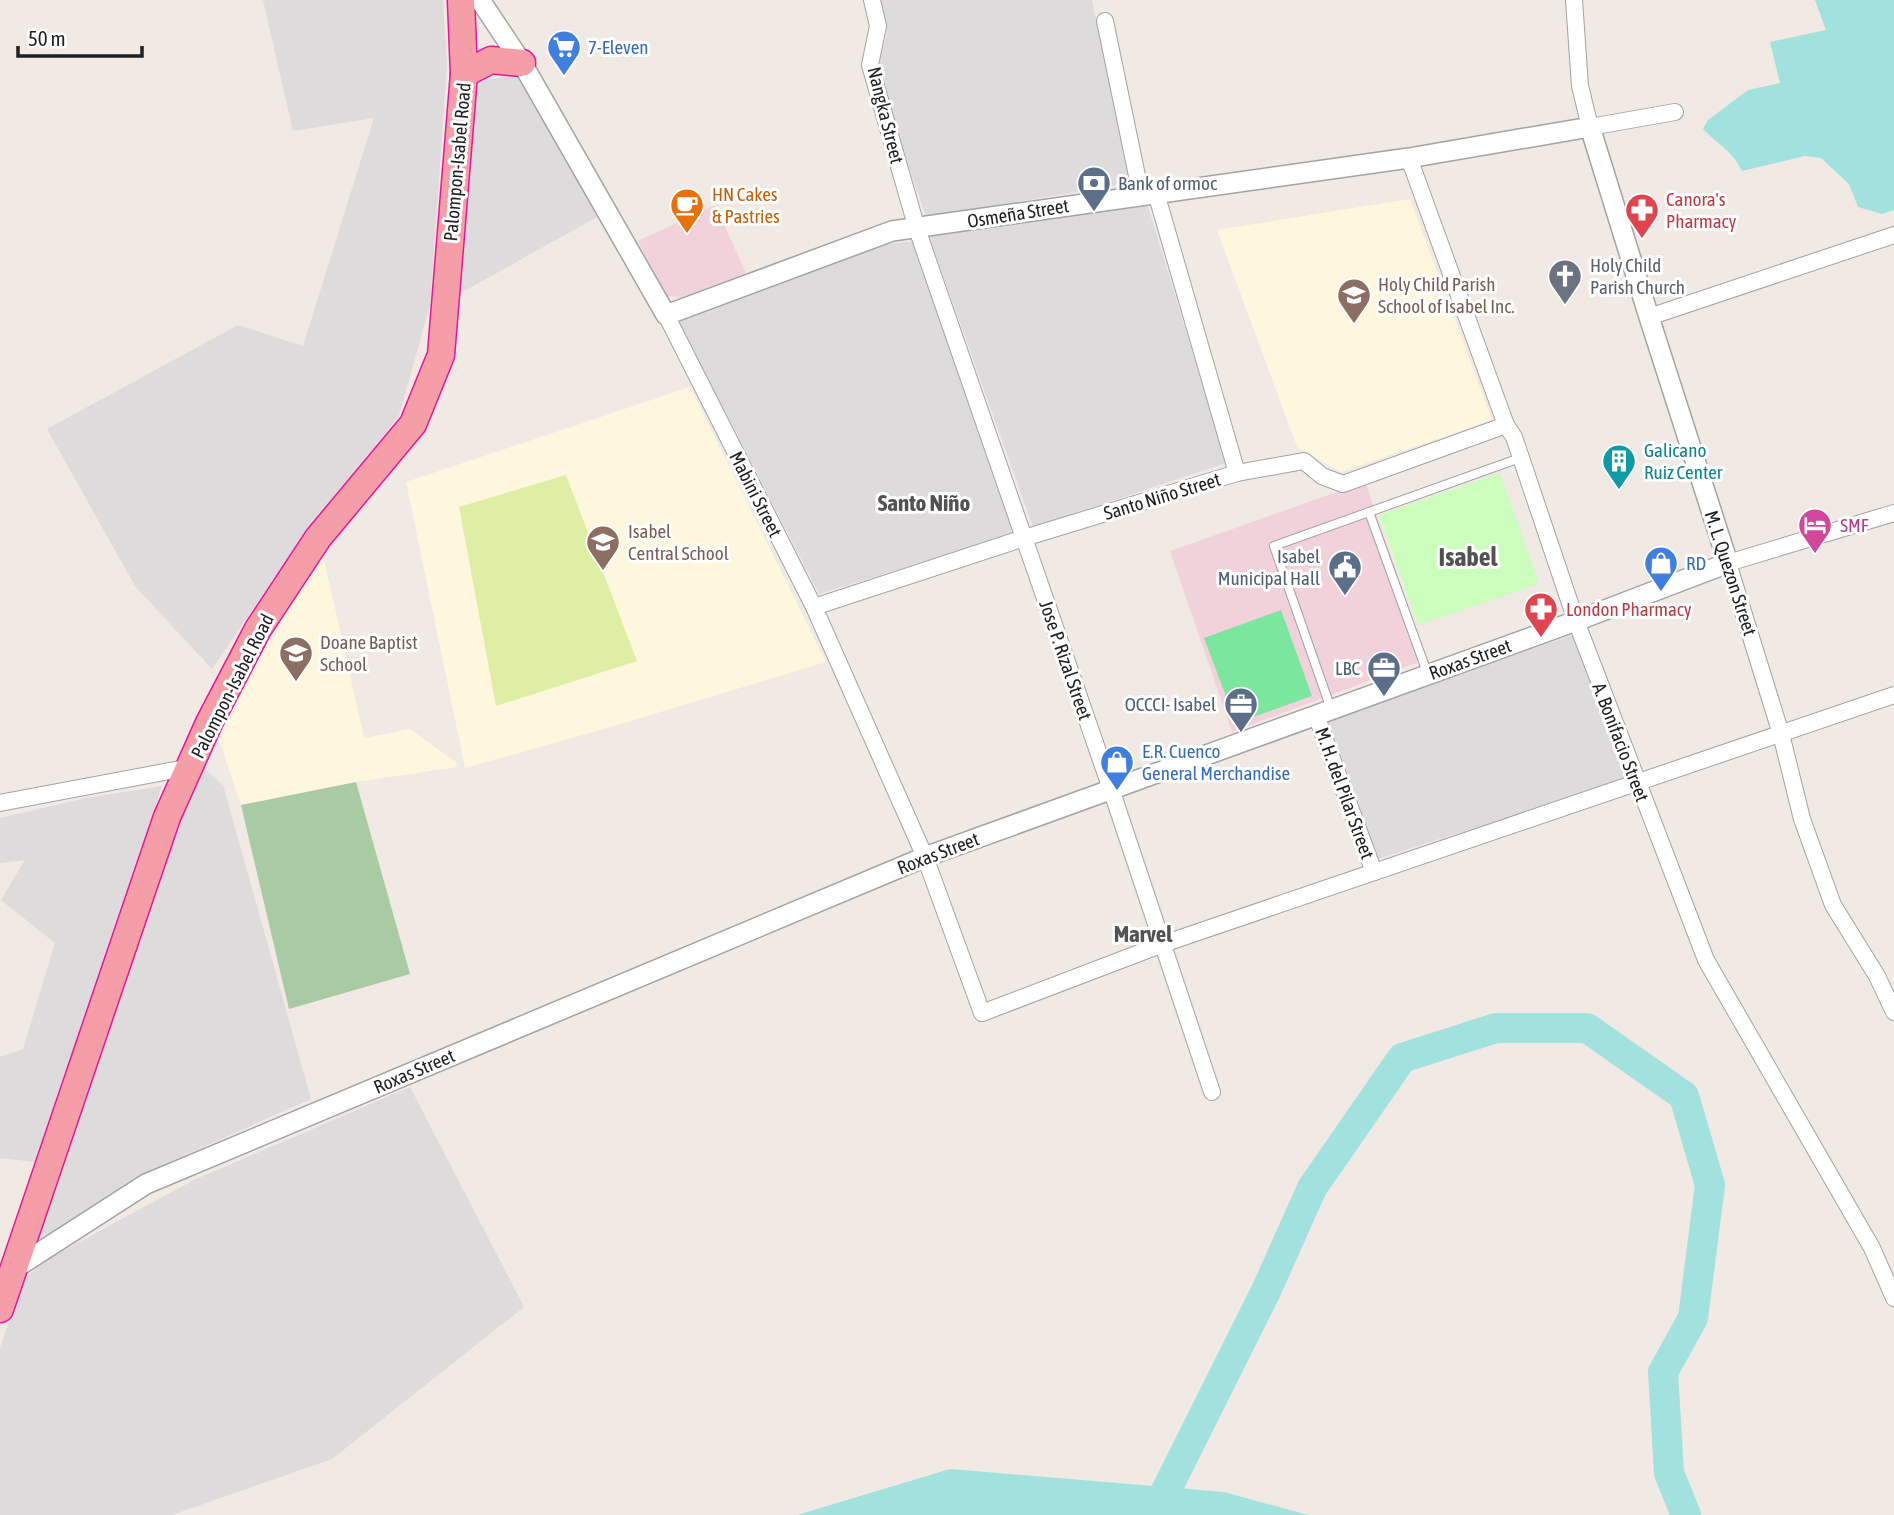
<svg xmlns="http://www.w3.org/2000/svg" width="1894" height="1515" font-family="'Asap Condensed',sans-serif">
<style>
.residential{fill:#dddbdc}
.commercial{fill:#f2d2da}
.education{fill:#fff6de}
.grass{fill:#deefa5}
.cemetery{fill:#a8cba3}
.park{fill:#cbfebd}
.pitch{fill:#7be69e}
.water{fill:#a1e2de}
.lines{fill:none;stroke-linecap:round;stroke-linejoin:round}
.river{stroke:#a1e2de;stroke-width:30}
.service-casing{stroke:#a3a3a3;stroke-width:10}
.minor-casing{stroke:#a3a3a3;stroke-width:18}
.tertiary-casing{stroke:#a3a3a3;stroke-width:22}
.trunk-casing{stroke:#e9169b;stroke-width:29}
.service{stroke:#fff;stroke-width:8}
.minor{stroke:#fff;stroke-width:16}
.tertiary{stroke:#fff;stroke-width:19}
.trunk{stroke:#f69ea8;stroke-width:26}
.labels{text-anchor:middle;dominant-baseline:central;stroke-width:6;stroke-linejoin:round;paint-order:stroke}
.shop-label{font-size:19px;fill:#366cbe;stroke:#fff;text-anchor:start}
.street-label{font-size:19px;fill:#1f1f1f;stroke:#fff}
.service-label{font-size:19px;fill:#4e5e75;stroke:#fff;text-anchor:end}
.food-label{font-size:19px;fill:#c56008;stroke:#fff;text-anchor:start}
.health-label{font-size:19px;fill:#be3a42;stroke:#fff;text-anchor:start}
.worship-label{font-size:19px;fill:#5b616d;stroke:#fff;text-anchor:start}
.education-label{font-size:19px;fill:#785e54;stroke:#fff;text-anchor:start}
.culture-label{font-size:19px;fill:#0d838f;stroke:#fff;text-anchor:start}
.hotel-label{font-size:19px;fill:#b23c85;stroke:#fff;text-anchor:start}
.quarter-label{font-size:23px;font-weight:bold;fill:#525252;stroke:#fff}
.district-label{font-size:26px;font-weight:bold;fill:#525252;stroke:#fff}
</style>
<rect width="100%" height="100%" fill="#f0e9e4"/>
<g class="residential">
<polygon points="263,0 443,0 447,66 430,305 399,416 275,577 212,669 135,586 47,429 238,325 303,346 374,118 293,131"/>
<polygon points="878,0 1092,0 1130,183 926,217 876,70 887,35"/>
<polygon points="516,75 599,216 457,295 471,93 485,80"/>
<polygon points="1147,203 1226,463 1033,527 929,236"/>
<polygon points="914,241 1015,533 819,594 678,320 888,244"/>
<polygon points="1573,635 1625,779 1378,859 1328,719"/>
<polygon points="204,768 223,785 311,1099 140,1175 53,1239 38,1230 172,834"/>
<polygon points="162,786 36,1162 0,1158 0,1057 23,1049 55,943 1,900 25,860 0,863 0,818 86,798"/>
<polygon points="410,1087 524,1307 332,1459 172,1515 0,1515 0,1348 24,1279 46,1260 194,1180"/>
</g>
<g class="commercial">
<polygon points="715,205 746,273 682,297 665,296 638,241"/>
<polygon points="1365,482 1427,659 1232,732 1170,551"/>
</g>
<g class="education">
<polygon points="1410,199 1492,420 1341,472 1297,447 1217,230"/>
<polygon points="690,387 826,662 604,729 465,768 406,482"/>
<polygon points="323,555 364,738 410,729 456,762 458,767 356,782 241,805 216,731 265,636"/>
</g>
<polygon class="grass" points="566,475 637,661 496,706 459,507"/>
<polygon class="cemetery" points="356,782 410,974 289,1009 241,805"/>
<polygon class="park" points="1500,473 1539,584 1418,625 1379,515"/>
<polygon class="pitch" points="1281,610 1312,696 1236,723 1204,638"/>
<g class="water">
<path d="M 1815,0 L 1894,0 L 1894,210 L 1882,214 L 1858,207 L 1849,184 L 1821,158 L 1805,156 L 1742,171 C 1731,149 1719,146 1703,129 L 1708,120 L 1748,90 L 1780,83 L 1770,42 L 1826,30 Z"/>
<polygon points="950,1469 1224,1492 1308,1515 797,1515"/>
</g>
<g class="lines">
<polyline class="river" points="1155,1513 1266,1291 1312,1188 1402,1058 1496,1028 1587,1028 1684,1096 1710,1185 1693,1318 1663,1372 1669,1473 1686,1515"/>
<g class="service-casing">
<g id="service">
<polyline points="1369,512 1428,675"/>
<polyline points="1331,709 1274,546 1520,458"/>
</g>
</g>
<g class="minor-casing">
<g id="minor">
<polyline points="872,0 878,26 870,65 917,229 1111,789 1212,1092"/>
<polyline points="1574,0 1580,86 1590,127 1675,112"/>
<polyline points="1105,21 1141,195"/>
<polyline points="1409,158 1506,425 1514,437 1576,621 1706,960 1872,1248 1894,1298"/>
<polyline points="1156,193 1237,473"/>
<polyline points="666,315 814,607 925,857 982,1013 1163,944 1894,695"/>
<polyline points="1649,317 1894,235"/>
<polyline points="1894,513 1728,563 1781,734 1802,819 1833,905 1877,976 1894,1012"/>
<polyline points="814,607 1024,538 1237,473 1304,461 1322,476 1343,484 1506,425"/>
<polyline points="1316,715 1374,872"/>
<polyline points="0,803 191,767"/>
</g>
</g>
<g class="tertiary-casing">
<polyline id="tertiary" points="14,1269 146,1184 925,857 1576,621 1728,563 1649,317 1590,127 1409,158 892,231 666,315 522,63 480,0"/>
</g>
<g class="trunk-casing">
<g id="trunk">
<polyline points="464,74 491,60 522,63"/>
<polyline points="0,1309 167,817 209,723 258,629 318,538 413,424 441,355 464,74 461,0"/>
</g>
</g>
<use href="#service" class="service"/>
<use href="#minor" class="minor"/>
<use href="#tertiary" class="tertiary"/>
<use href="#trunk" class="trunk"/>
</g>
<defs>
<g id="supermarket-pin" transform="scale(1.75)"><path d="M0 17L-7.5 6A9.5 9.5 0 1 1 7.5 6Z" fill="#3f7fe0" stroke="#fff"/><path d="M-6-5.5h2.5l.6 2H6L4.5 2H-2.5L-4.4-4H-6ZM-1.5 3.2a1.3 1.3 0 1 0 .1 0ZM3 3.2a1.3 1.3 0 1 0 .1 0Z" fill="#fff"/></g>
<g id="bank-pin" transform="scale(1.75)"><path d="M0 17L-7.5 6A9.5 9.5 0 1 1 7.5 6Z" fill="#5c6f8a" stroke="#fff"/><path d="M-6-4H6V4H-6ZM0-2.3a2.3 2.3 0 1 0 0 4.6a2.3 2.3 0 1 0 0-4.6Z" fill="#fff"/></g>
<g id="cafe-pin" transform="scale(1.75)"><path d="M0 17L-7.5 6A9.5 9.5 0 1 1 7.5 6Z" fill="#e8710a" stroke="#fff"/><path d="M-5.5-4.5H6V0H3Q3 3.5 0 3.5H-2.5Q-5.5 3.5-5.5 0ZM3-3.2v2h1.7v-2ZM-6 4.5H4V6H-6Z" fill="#fff"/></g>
<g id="pharmacy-pin" transform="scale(1.75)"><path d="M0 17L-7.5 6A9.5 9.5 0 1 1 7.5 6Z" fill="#e0444e" stroke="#fff"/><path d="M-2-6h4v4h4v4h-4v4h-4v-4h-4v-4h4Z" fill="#fff"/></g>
<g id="church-pin" transform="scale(1.75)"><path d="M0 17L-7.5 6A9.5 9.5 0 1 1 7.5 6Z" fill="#6b7280" stroke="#fff"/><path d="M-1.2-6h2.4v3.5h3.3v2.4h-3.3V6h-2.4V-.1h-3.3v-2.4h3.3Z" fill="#fff"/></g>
<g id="school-pin" transform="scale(1.75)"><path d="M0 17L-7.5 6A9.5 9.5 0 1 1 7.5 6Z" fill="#8d6e63" stroke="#fff"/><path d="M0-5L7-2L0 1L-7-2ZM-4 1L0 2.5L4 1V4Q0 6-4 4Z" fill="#fff"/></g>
<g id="building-pin" transform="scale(1.75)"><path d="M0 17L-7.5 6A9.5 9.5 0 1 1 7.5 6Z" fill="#0f9aa8" stroke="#fff"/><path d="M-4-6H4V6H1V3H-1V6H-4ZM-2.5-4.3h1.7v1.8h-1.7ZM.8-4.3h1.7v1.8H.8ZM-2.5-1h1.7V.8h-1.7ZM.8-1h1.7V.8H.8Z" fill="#fff"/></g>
<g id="hotel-pin" transform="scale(1.75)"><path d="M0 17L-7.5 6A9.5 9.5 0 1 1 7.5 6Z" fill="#d1479c" stroke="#fff"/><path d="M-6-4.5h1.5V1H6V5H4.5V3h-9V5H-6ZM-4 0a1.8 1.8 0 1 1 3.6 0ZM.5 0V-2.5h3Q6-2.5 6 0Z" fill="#fff"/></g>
<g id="shop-pin" transform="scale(1.75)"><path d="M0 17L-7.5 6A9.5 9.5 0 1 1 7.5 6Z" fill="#3f7fe0" stroke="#fff"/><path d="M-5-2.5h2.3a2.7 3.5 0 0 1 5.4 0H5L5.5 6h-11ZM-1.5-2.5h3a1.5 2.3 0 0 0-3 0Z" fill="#fff"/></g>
<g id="civic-pin" transform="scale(1.75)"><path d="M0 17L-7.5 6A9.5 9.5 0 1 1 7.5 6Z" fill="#5c6f8a" stroke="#fff"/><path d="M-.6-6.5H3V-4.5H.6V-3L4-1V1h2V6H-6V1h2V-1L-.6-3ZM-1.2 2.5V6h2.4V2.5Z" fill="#fff"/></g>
<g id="office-pin" transform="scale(1.75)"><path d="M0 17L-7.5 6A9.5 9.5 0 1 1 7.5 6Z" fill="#5c6f8a" stroke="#fff"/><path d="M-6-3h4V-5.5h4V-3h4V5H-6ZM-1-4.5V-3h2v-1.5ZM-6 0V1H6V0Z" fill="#fff"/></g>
</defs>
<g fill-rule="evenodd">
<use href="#supermarket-pin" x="564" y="47"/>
<use href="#bank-pin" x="1094" y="183"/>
<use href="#cafe-pin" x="687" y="205"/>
<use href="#pharmacy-pin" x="1642" y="210"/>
<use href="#church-pin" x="1565" y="276"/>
<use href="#school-pin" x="1354" y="295"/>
<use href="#building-pin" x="1619" y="461"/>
<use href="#hotel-pin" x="1815" y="525"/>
<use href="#school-pin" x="603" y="542"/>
<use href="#shop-pin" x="1661" y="563"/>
<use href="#civic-pin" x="1345" y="567"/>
<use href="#pharmacy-pin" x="1541" y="609"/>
<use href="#school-pin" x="296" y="653"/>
<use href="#office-pin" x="1384" y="668"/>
<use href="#office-pin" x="1241" y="704"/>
<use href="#shop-pin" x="1117" y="762"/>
</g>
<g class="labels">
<g class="shop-label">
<text x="588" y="47">7-Eleven</text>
<text x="1686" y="563">RD</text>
<text x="1142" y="751">E.R. Cuenco<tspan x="1142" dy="22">General Merchandise</tspan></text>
</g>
<g class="street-label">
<text transform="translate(886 115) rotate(76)">Nangka Street</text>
<text transform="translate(457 162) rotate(-85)">Palompon-Isabel Road</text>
<text transform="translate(1018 213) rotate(-9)">Osmeña Street</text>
<text transform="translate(756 494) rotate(63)">Mabini Street</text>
<text transform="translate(1162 496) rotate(-17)">Santo Niño Street</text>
<text transform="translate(1731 573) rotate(72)">M. L. Quezon Street</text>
<text transform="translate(1470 659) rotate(-20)">Roxas Street</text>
<text transform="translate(1066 660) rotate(71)">Jose P. Rizal Street</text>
<text transform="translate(232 686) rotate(-63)">Palompon-Isabel Road</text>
<text transform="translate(1621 742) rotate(69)">A. Bonifacio Street</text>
<text transform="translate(1345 793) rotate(70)">M. H. del Pilar Street</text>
<text transform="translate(938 853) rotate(-21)">Roxas Street</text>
<text transform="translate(414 1071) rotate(-23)">Roxas Street</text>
</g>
<g class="service-label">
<text x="1118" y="183" text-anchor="start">Bank of ormoc</text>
<text x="1320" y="556">Isabel<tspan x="1320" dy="22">Municipal Hall</tspan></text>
<text x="1360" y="668">LBC</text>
<text x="1216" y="704">OCCCI- Isabel</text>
</g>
<g class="food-label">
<text x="712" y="194">HN Cakes<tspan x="712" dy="22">&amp; Pastries</tspan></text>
</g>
<g class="health-label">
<text x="1666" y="199">Canora's<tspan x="1666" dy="22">Pharmacy</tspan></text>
<text x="1566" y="609">London Pharmacy</text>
</g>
<g class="worship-label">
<text x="1590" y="265">Holy Child<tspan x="1590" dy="22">Parish Church</tspan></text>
</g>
<g class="education-label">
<text x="1378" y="284">Holy Child Parish<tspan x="1378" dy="22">School of Isabel Inc.</tspan></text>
<text x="628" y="531">Isabel<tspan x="628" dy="22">Central School</tspan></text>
<text x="320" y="642">Doane Baptist<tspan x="320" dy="22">School</tspan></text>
</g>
<g class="culture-label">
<text x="1644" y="450">Galicano<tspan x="1644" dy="22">Ruiz Center</tspan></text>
</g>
<g class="hotel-label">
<text x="1840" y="525">SMF</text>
</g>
<g class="quarter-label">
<text x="924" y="503">Santo Niño</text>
<text x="1143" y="934">Marvel</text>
</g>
<g class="district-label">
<text x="1468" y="557">Isabel</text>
</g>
</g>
<path d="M18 46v10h124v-10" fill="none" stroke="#1f1f1f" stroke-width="3.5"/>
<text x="28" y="46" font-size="21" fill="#1f1f1f" stroke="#ffffff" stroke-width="5" paint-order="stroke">50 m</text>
</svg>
